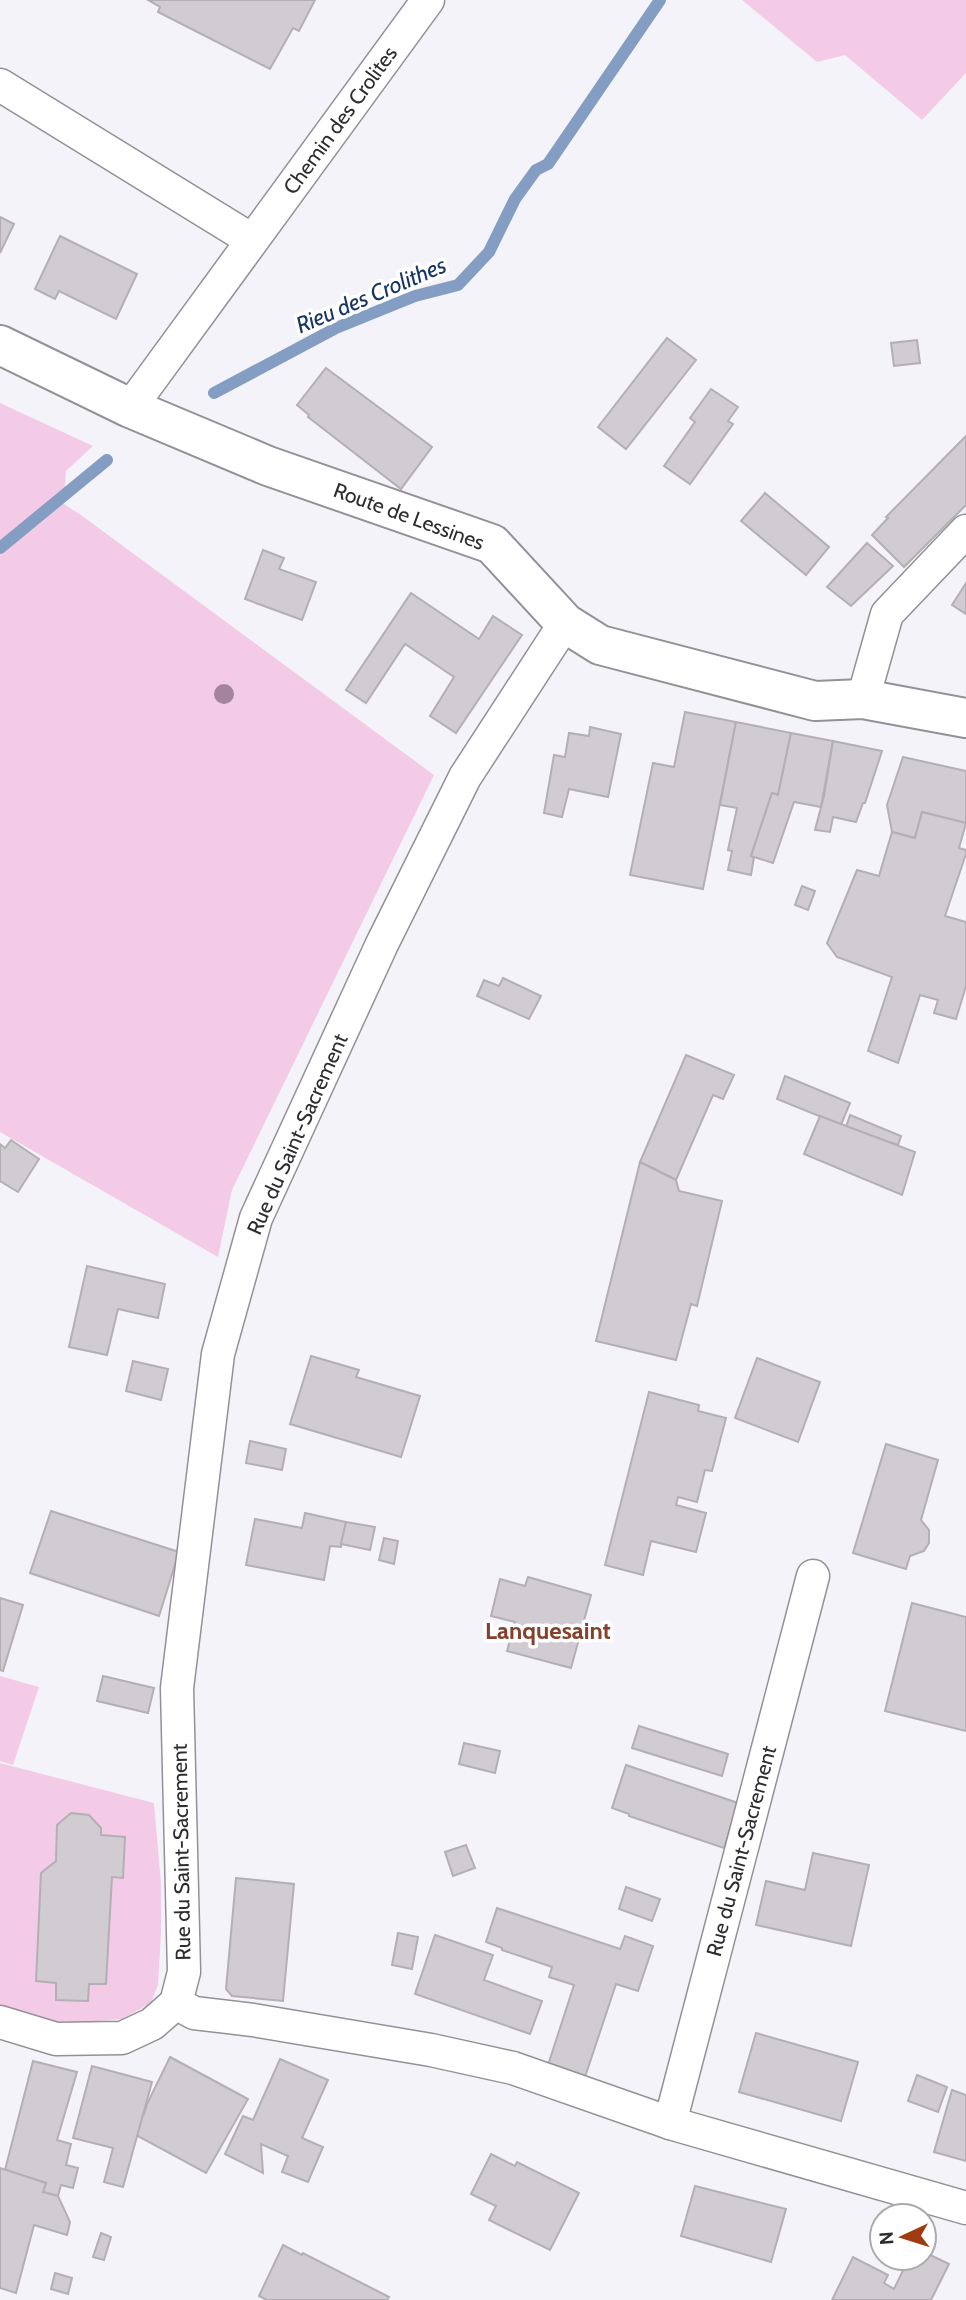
<svg xmlns="http://www.w3.org/2000/svg" width="966" height="2300" font-family="Cabin,sans-serif">
<style>
.green{fill:#f4cbe6;fill-rule:evenodd}
.lines{fill:none;stroke-linecap:round;stroke-linejoin:round}
.stream{stroke:#849dc2;stroke-width:12}
.building{fill:#d1ccd2;stroke:#b3afb4;stroke-width:2}
.minor-casing{stroke:#939197;stroke-width:35}
.secondary-casing{stroke:#939197;stroke-width:42}
.minor{stroke:#fff;stroke-width:32}
.secondary{stroke:#fff;stroke-width:38}
.tree{fill:#a2859d}
.labels{text-anchor:middle;dominant-baseline:central;stroke-width:7;stroke-linejoin:round;paint-order:stroke}
.street-label{font-size:21px;fill:#2d2c2f;stroke:#fff}
.water-label{font-size:23px;font-style:italic;fill:#173666;stroke:#fff}
.quarter-label{font-size:24px;font-weight:bold;fill:#85412a;stroke:#fff}
</style>
<rect width="100%" height="100%" fill="#f5f3fa"/>
<g class="green">
<polygon points="742,0 966,0 966,73 922,120 845,55 817,62"/>
<polygon points="0,403 93,446 66,471 64,504 81,515 434,775 232,1190 218,1257 0,1132"/>
<polygon points="0,1676 39,1687 13,1765 0,1761"/>
<path d="M 0,1763 L 154,1803 L 161,1884 L 161,1933 L 158,1985 L 151,2003 L 122,2019 L 65,2024 L 0,2006 ZM 71,1813 L 89,1815 L 101,1828 L 101,1835 L 125,1837 L 123,1878 L 112,1877 L 89,1984 L 88,2001 L 56,2000 L 56,1983 L 36,1981 L 41,1873 L 56,1861 L 57,1825 Z"/>
</g>
<g class="lines">
<g class="stream">
<polyline points="214,393 336,328 415,296 458,285 489,252 515,199 536,170 548,164 660,0"/>
<polyline points="0,548 107,460"/>
</g>
</g>
<g class="building">
<polygon points="148,0 315,0 299,31 293,28 270,69 158,12 160,7"/>
<polygon points="0,217 14,224 0,253"/>
<polygon points="60,236 137,274 116,319 59,291 55,299 35,289"/>
<polygon points="667,338 696,360 626,449 598,427"/>
<polygon points="917,340 920,363 894,366 891,343"/>
<polygon points="326,368 432,447 401,489 308,417 309,415 297,405"/>
<polygon points="711,389 738,407 728,421 733,424 690,484 664,466 695,422 690,418"/>
<polygon points="966,436 966,505 904,567 872,535 888,518 886,517"/>
<polygon points="765,493 829,547 806,575 741,521"/>
<polygon points="867,543 893,566 851,606 827,587"/>
<polygon points="263,550 284,558 279,569 316,582 302,620 245,599"/>
<polygon points="966,583 966,614 952,605"/>
<polygon points="411,593 479,639 493,616 522,635 456,733 430,716 454,677 405,644 366,703 346,690"/>
<polygon points="685,712 736,722 703,889 630,875 653,763 674,767"/>
<polygon points="736,722 791,733 778,795 772,793 751,856 754,857 751,875 728,870 732,851 728,850 737,808 720,805"/>
<polygon points="590,727 621,734 608,797 569,789 562,817 544,813 554,755 565,757 569,733 589,736"/>
<polygon points="791,733 833,741 821,807 794,802 773,863 751,856 772,793 778,795"/>
<polygon points="833,741 882,751 865,803 863,803 856,822 833,817 830,832 815,830 824,796"/>
<polygon points="903,757 966,771 966,823 922,812 915,838 892,832 887,805"/>
<polygon points="922,812 966,823 959,848 966,850 966,854 945,916 966,922 966,986 956,1019 934,1013 938,1000 920,995 898,1063 868,1051 892,977 837,957 827,943 857,870 879,876 892,832 915,838"/>
<polygon points="802,886 815,891 808,910 795,905"/>
<polygon points="503,978 541,996 529,1019 477,996 484,980 499,986"/>
<polygon points="686,1055 734,1075 723,1099 713,1095 676,1180 640,1162"/>
<polygon points="785,1076 850,1103 841,1125 777,1099"/>
<polygon points="850,1115 901,1136 898,1145 846,1127"/>
<polygon points="820,1116 915,1152 902,1195 804,1154"/>
<polygon points="11,1140 39,1159 18,1192 0,1181 0,1144 5,1148"/>
<polygon points="640,1162 676,1180 679,1191 722,1201 697,1306 691,1304 676,1360 596,1341"/>
<polygon points="87,1266 165,1284 158,1318 118,1309 107,1355 69,1347"/>
<polygon points="311,1356 359,1370 356,1377 420,1396 401,1457 290,1424"/>
<polygon points="757,1358 820,1382 798,1442 735,1418"/>
<polygon points="133,1361 168,1369 161,1400 126,1391"/>
<polygon points="649,1392 699,1405 698,1411 726,1418 712,1471 705,1470 697,1502 678,1497 676,1505 706,1513 696,1552 651,1541 643,1575 605,1565"/>
<polygon points="250,1441 286,1449 282,1470 246,1463"/>
<polygon points="886,1444 938,1460 921,1520 929,1530 929,1543 924,1551 910,1556 906,1569 853,1553"/>
<polygon points="51,1511 179,1552 159,1616 30,1573"/>
<polygon points="305,1513 346,1522 341,1547 330,1546 324,1580 246,1565 255,1519 302,1528"/>
<polygon points="346,1522 375,1527 370,1550 341,1544"/>
<polygon points="384,1538 398,1541 394,1564 379,1560"/>
<polygon points="528,1577 591,1595 571,1668 507,1651 515,1622 491,1616 500,1579 525,1586"/>
<polygon points="0,1598 23,1605 3,1671 0,1670"/>
<polygon points="912,1603 966,1617 966,1731 885,1711"/>
<polygon points="103,1676 154,1688 148,1713 97,1701"/>
<polygon points="639,1726 728,1754 722,1776 632,1748"/>
<polygon points="464,1743 500,1751 495,1773 459,1764"/>
<polygon points="626,1765 738,1803 724,1848 629,1816 629,1814 612,1808"/>
<polygon points="71,1813 89,1815 101,1828 101,1835 125,1837 123,1878 112,1877 106,1984 89,1984 88,2001 56,2000 56,1983 36,1981 41,1873 56,1861 57,1825"/>
<polygon points="466,1845 475,1868 453,1876 445,1852"/>
<polygon points="813,1853 869,1865 851,1946 756,1925 766,1881 805,1890"/>
<polygon points="236,1878 294,1884 283,2001 232,1996 226,1989"/>
<polygon points="626,1887 660,1899 652,1921 619,1909"/>
<polygon points="497,1908 620,1949 625,1936 653,1946 638,1991 616,1984 585,2077 548,2065 574,1985 549,1977 552,1967 502,1950 502,1948 486,1942"/>
<polygon points="398,1933 418,1937 412,1969 392,1965"/>
<polygon points="435,1935 493,1955 484,1980 542,2001 530,2034 415,1994"/>
<polygon points="756,2033 858,2062 841,2121 739,2092"/>
<polygon points="170,2057 248,2099 206,2173 136,2135 141,2116 144,2114 147,2104"/>
<polygon points="280,2059 328,2080 302,2138 323,2147 308,2182 282,2172 288,2156 261,2144 263,2173 225,2154 243,2116 253,2120"/>
<polygon points="33,2061 77,2072 57,2140 71,2144 66,2165 78,2168 73,2188 61,2185 58,2196 43,2192 46,2183 5,2170"/>
<polygon points="92,2066 152,2082 123,2187 104,2182 113,2148 73,2138"/>
<polygon points="917,2075 947,2087 938,2112 908,2101"/>
<polygon points="952,2090 966,2095 966,2161 934,2152"/>
<polygon points="491,2154 515,2166 517,2162 579,2193 550,2250 489,2220 496,2206 471,2194"/>
<polygon points="0,2168 46,2183 43,2192 58,2196 70,2222 67,2235 34,2225 16,2293 0,2288"/>
<polygon points="695,2186 786,2209 771,2262 681,2236"/>
<polygon points="101,2233 111,2237 104,2260 93,2257"/>
<polygon points="283,2245 302,2255 303,2253 389,2297 387,2300 267,2300 259,2296"/>
<polygon points="924,2252 949,2264 931,2300 832,2300 853,2257 888,2275 884,2283 894,2289 909,2258 924,2258"/>
<polygon points="55,2273 72,2278 68,2294 51,2289"/>
</g>
<g class="lines">
<g class="minor-casing">
<g id="minor">
<polyline points="0,85 252,240"/>
<polyline points="130,408 428,0"/>
<polyline points="863,699 887,614 966,531"/>
<polyline points="176,2003 184,1972 177,1688 218,1354 256,1218 382,944 465,777 565,623"/>
<polyline points="176,2003 194,2013 253,2020 431,2050 513,2068 670,2123 966,2208"/>
<polyline points="0,2022 56,2039 122,2038 152,2024 176,2003"/>
<polyline points="670,2123 813,1576"/>
</g>
</g>
<g class="secondary-casing">
<polyline id="secondary" points="0,345 130,408 268,466 492,544 565,623 600,645 815,701 863,699 966,718"/>
</g>
<use href="#minor" class="minor"/>
<use href="#secondary" class="secondary"/>
</g>
<circle class="tree" cx="224" cy="694" r="10"/>
<g class="labels">
<g class="street-label">
<text transform="translate(340 120) rotate(-54)">Chemin des Crolites</text>
<text transform="translate(409 516) rotate(20)">Route de Lessines</text>
<text transform="translate(297 1134) rotate(-66)">Rue du Saint-Sacrement</text>
<text transform="translate(741 1851) rotate(-75)">Rue du Saint-Sacrement</text>
<text transform="translate(181 1852) rotate(-91)">Rue du Saint-Sacrement</text>
</g>
<g class="water-label">
<text transform="translate(371 295) rotate(-23)">Rieu des Crolithes</text>
</g>
<g class="quarter-label">
<text x="548" y="1630">Lanquesaint</text>
</g>
</g>
<g transform="translate(903 2237) rotate(266)"><circle r="33" fill="#ffffff" stroke="#ababac" stroke-width="2"/>
<path d="M0-5L12 26L0 18L-12 26Z" fill="#a03b12"/>
<text y="-10" font-size="19" font-weight="bold" text-anchor="middle" fill="#2d2c2f">N</text>
</g>
</svg>
